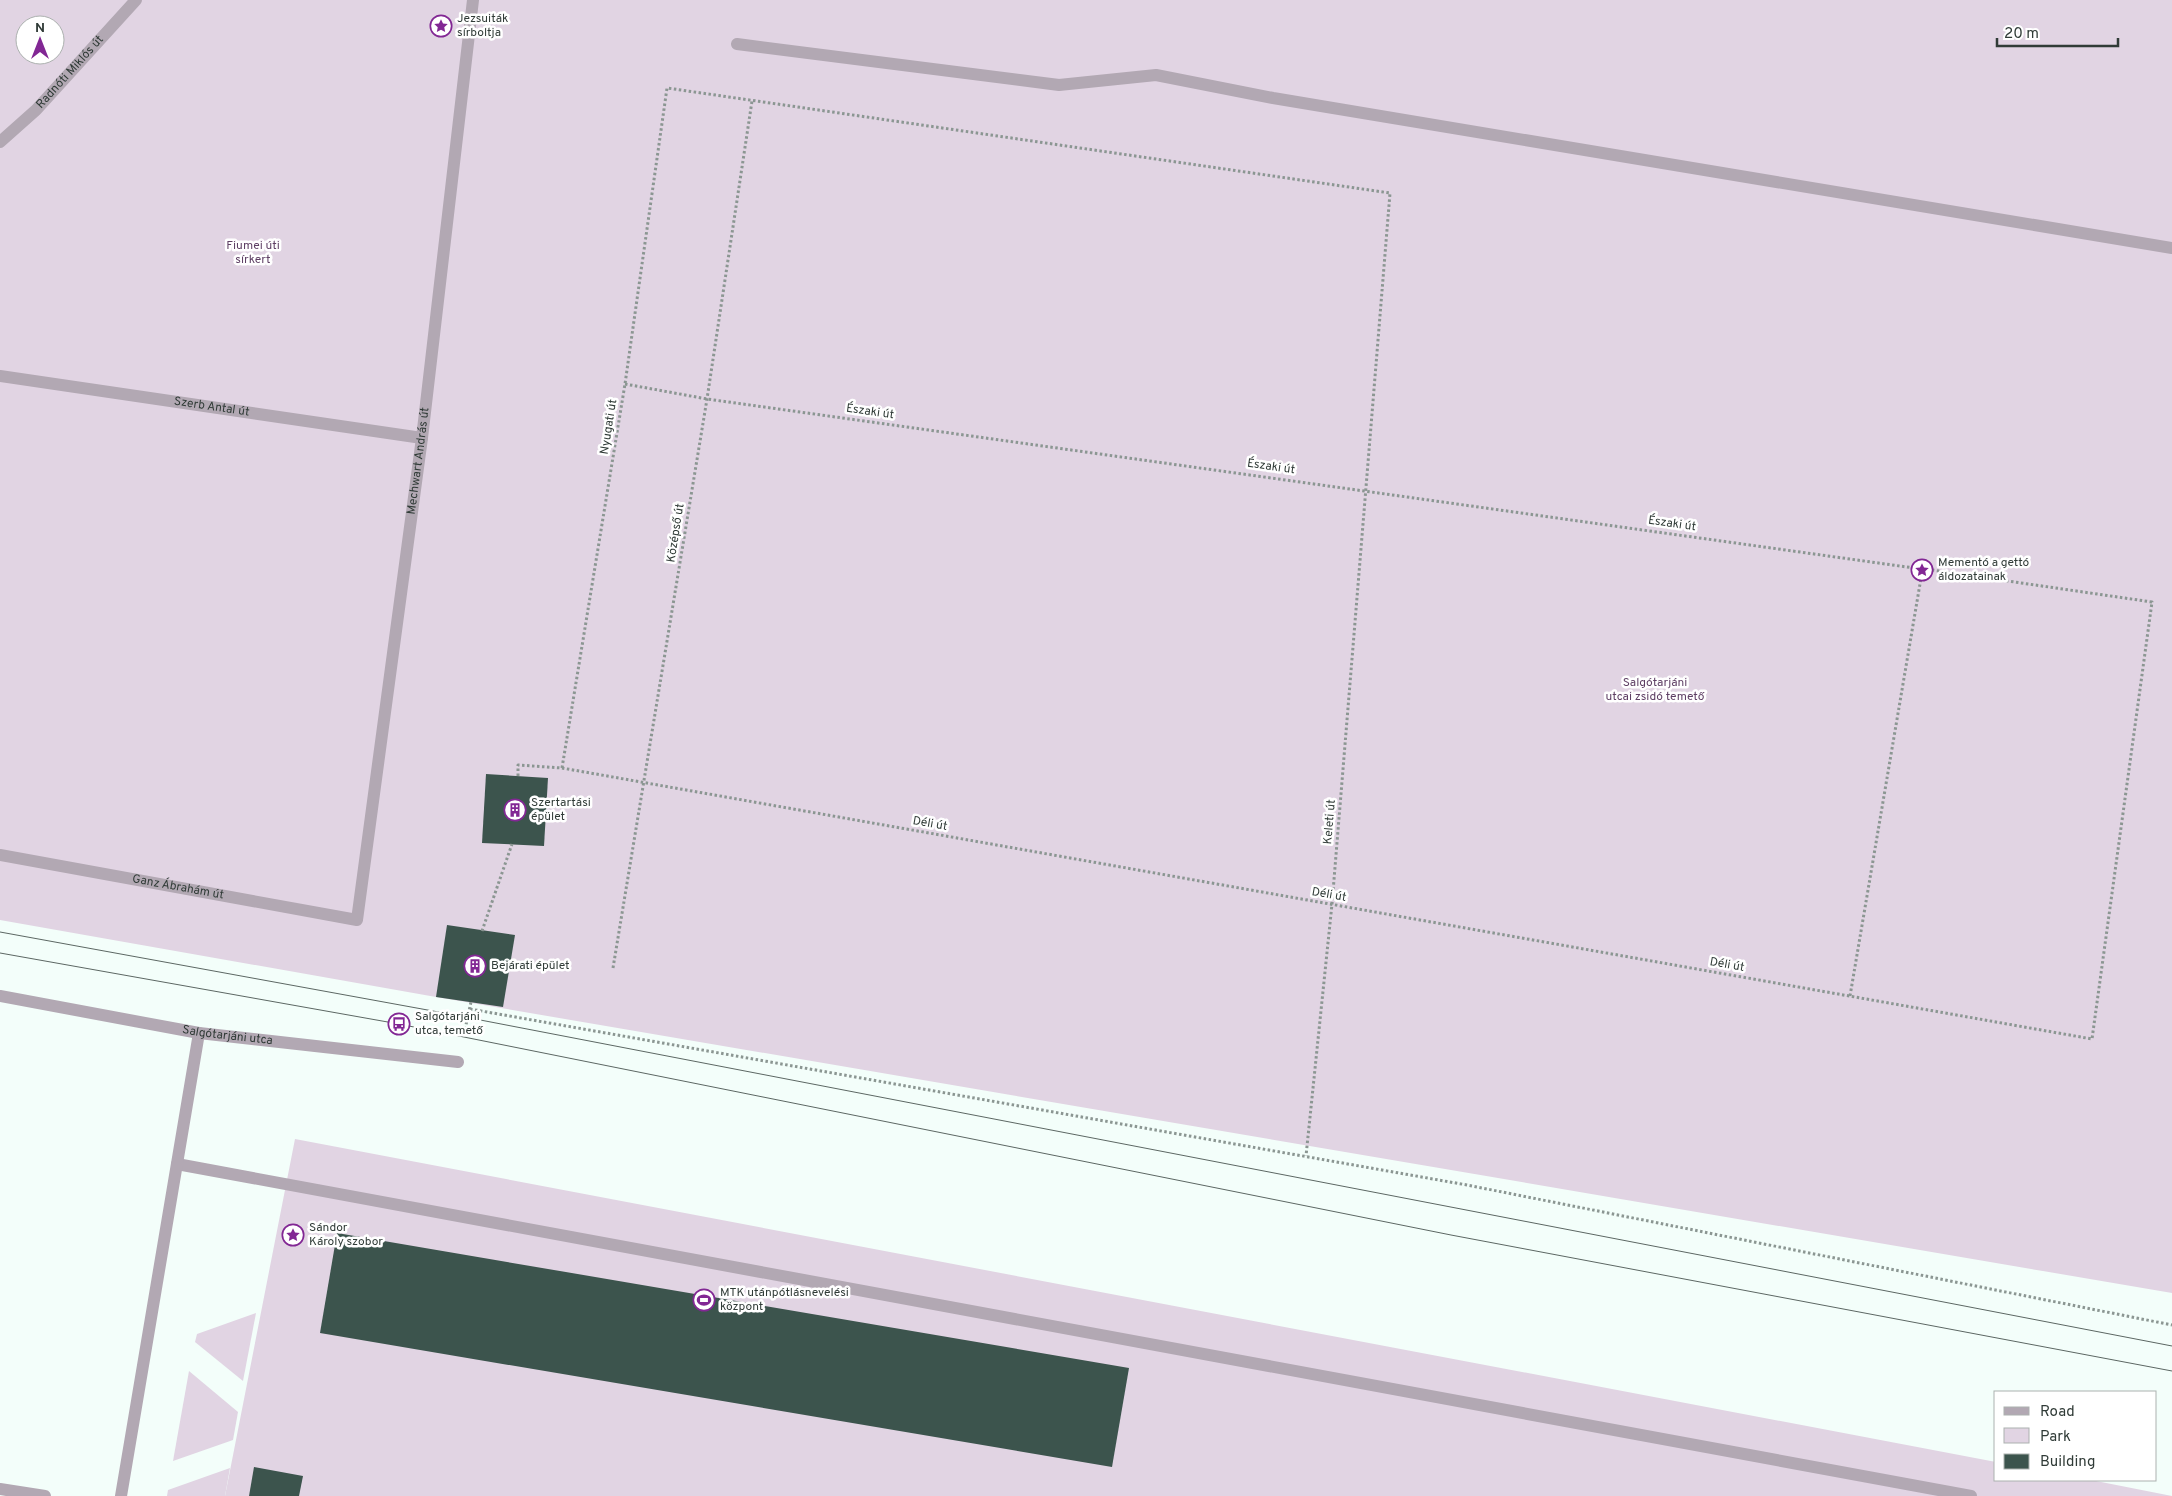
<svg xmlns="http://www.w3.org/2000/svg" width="2172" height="1496" font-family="Overpass,sans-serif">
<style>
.green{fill:#e1d4e3;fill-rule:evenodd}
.building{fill:#3c544d}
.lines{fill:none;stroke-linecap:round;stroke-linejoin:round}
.path{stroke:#8b9692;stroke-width:3;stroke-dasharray:2.5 2.5;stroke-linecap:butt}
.service{stroke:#b2a8b3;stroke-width:12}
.minor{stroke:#b2a8b3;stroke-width:12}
.tram{stroke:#5c6763;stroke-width:1}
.labels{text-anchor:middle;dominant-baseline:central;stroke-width:5;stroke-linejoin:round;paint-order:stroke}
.poi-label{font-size:12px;fill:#303b37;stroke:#fff;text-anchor:start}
.street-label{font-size:12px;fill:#303b37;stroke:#fff}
.park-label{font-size:12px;fill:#5e3f64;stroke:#fff}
</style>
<rect width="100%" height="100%" fill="#f3fefa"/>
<g class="green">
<path d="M 0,0 L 2172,0 L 2172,1293 L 436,997 L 0,920 ZM 25,25 L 55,25 L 55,55 L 25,55 Z"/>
<polygon points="295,1139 1996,1462 1996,1480 2091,1480 2172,1496 225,1496"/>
<polygon points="256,1313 243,1381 195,1342 197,1334"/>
<polygon points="189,1371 238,1412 233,1440 173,1461"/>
<polygon points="230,1468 225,1496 167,1496 168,1490"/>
</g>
<g class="building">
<polygon points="486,774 548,778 544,846 482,843"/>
<polygon points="447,925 515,935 503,1007 436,997"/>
<polygon points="337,1233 1129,1368 1112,1467 320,1333"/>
<polygon points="254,1467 303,1476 299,1496 249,1496"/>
</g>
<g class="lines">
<g class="path">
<polyline points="625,384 707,399 1914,568"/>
<circle cx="1923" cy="569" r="8"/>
<polyline points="562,768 625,384 667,88 1390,193 1332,904 1306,1156"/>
<polyline points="518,776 518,765 562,768 2092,1039 2152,602 1932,570"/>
<polyline points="482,931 512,844"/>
<polyline points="613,968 707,399 752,101"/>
<polyline points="1850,996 1921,578"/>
<polyline points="470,1009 1467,1185 2172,1325"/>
<polyline points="464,1034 471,1002"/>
</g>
<g class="service">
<polyline points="737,44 1059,85 1156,75 1273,98 2172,248"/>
<path id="s1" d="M 0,142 L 36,110 L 136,0"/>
<path id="s2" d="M 0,376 L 422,438"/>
<path id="s3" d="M 0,855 L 357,920 L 422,438 L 473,0"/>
<polyline points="177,1164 1971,1496"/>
<polyline points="0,1489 45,1496"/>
<polyline points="121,1496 199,1033"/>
</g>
<path class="minor" id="s4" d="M 0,996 L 199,1033 L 458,1062"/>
<g class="tram">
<polyline points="0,932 444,1013 2172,1346"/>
<polyline points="0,953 399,1024 1451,1235 2172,1371"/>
</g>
</g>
<defs>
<g id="sight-ring" transform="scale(1.125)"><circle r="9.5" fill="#fff" stroke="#822794" stroke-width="1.5"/><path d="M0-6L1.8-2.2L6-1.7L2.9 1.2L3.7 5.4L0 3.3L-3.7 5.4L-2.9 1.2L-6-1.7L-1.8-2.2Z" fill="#822794"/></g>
<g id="building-ring" transform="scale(1.125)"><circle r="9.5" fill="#fff" stroke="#822794" stroke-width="1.5"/><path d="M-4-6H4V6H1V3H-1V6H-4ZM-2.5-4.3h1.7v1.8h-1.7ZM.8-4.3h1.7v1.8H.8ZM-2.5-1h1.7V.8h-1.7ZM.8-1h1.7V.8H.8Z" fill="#822794"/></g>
<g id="bus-ring" transform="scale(1.125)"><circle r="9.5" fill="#fff" stroke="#822794" stroke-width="1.5"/><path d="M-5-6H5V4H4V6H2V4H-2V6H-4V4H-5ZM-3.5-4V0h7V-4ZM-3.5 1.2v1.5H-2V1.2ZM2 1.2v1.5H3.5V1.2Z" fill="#822794"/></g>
<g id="stadium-ring" transform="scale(1.125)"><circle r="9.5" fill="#fff" stroke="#822794" stroke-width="1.5"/><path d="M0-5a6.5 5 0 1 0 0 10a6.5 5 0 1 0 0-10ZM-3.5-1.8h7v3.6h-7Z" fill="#822794"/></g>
</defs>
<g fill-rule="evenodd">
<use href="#sight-ring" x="441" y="26"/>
<use href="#sight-ring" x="1922" y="570"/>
<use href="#building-ring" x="515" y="810"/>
<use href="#building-ring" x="475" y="966"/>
<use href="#bus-ring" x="399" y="1024"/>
<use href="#sight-ring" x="293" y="1235"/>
<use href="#stadium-ring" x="704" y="1300"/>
</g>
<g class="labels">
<g class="poi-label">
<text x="457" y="19">Jezsuiták<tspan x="457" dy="14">sírboltja</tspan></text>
<text x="1938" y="563">Mementó a gettó<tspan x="1938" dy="14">áldozatainak</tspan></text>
<text x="531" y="803">Szertartási<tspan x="531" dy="14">épület</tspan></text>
<text x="491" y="966">Bejárati épület</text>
<text x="415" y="1017">Salgótarjáni<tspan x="415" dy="14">utca, temető</tspan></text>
<text x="309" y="1228">Sándor<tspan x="309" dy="14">Károly szobor</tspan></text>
<text x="720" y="1293">MTK utánpótlásnevelési<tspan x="720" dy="14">központ</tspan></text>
</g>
<g class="street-label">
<text stroke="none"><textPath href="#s1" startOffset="99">Radnóti Miklós út</textPath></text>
<text stroke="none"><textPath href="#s2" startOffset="214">Szerb Antal út</textPath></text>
<text transform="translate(870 412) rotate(8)">Északi út</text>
<text transform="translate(609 427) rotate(-81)">Nyugati út</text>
<text stroke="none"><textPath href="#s3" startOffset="826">Mechwart András út</textPath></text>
<text transform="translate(1271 467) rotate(8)">Északi út</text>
<text transform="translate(1672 524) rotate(8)">Északi út</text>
<text transform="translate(676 533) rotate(-81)">Középső út</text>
<text transform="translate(1330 822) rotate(-85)">Keleti út</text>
<text transform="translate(930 824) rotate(10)">Déli út</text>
<text stroke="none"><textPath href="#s3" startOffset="181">Ganz Ábrahám út</textPath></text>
<text transform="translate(1329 895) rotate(10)">Déli út</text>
<text transform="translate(1727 965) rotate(10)">Déli út</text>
<text stroke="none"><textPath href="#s4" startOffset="231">Salgótarjáni utca</textPath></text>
</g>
<g class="park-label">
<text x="253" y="246">Fiumei úti<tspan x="253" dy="14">sírkert</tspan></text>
<text x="1655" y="683">Salgótarjáni<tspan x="1655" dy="14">utcai zsidó temető</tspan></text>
</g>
</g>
<rect x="1994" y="1391" width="162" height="90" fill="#ffffff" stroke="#acb1af"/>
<rect x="2004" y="1407" width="25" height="8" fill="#b2a8b3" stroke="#acb1af"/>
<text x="2040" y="1416" font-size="15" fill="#303b37">Road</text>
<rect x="2004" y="1428" width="25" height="15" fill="#e1d4e3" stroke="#acb1af"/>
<text x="2040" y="1441" font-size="15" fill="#303b37">Park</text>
<rect x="2004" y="1454" width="25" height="15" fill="#3c544d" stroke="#acb1af"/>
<text x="2040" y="1466" font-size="15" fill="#303b37">Building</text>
<g transform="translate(40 40)"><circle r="24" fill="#ffffff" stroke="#acb1af"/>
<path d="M0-4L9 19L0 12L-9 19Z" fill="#822794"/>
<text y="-8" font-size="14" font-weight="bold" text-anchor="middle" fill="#303b37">N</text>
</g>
<path d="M1997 38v8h121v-8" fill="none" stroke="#303b37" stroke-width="2.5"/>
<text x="2004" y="38" font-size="15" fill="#303b37" stroke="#ffffff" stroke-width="4" paint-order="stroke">20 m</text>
</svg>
